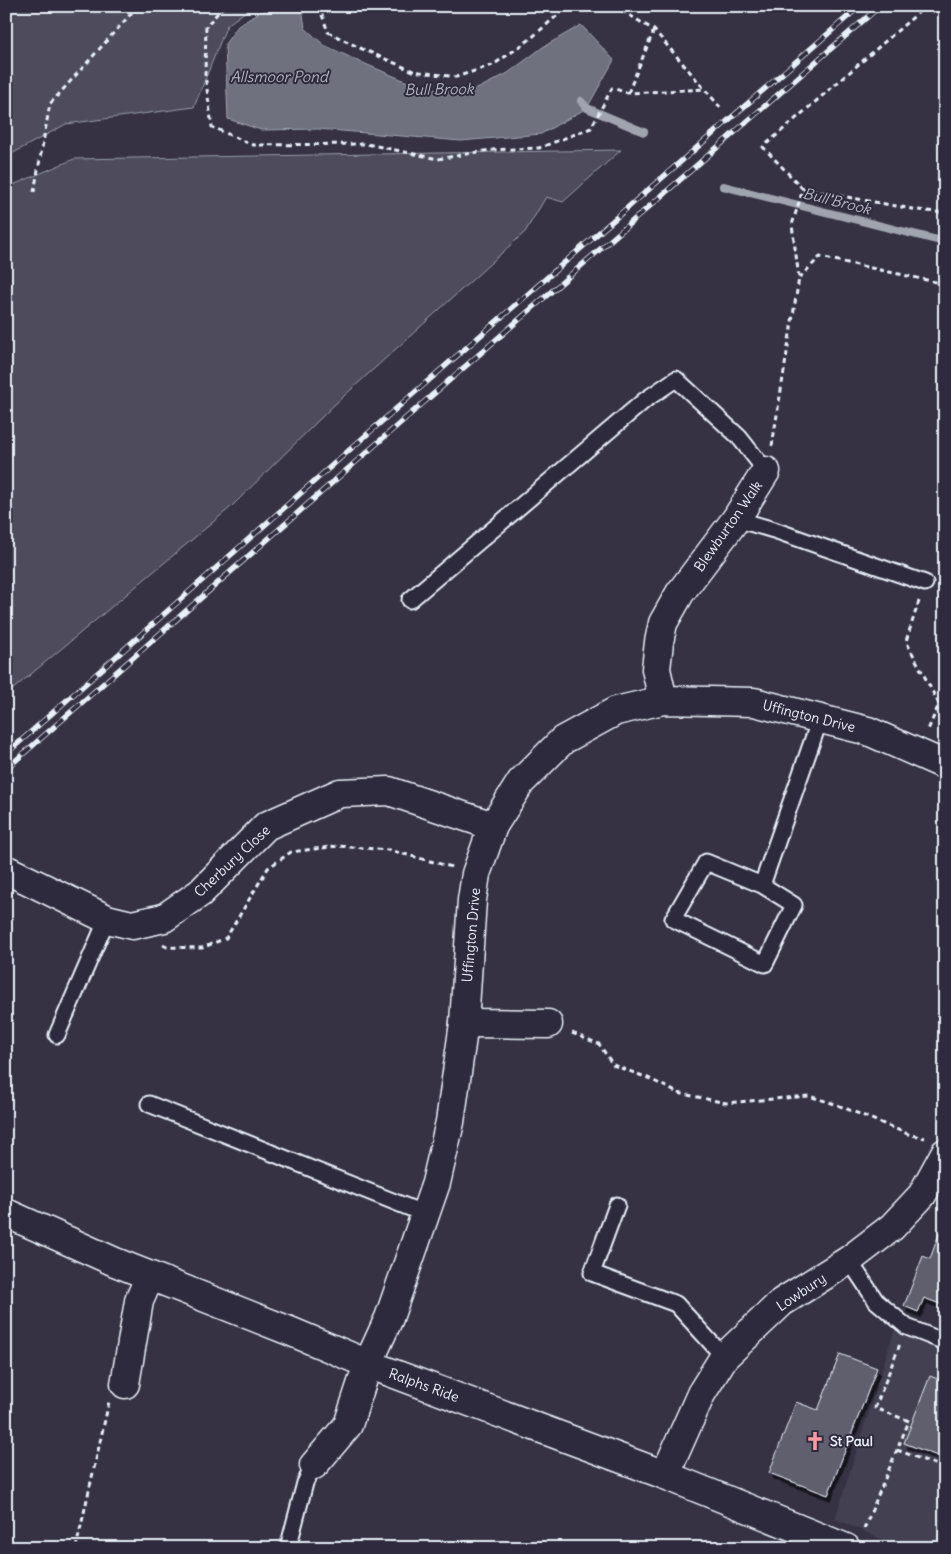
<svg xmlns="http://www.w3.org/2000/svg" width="951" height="1554" font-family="Delius,sans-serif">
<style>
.built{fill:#433f51}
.green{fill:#4d4b5c;stroke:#9a9eaa}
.water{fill:#70717f;stroke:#a0a4af}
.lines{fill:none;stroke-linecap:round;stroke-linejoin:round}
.stream{stroke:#a0a4af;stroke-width:8}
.building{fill:#605e6e;stroke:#e8f1f8;filter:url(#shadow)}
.service-casing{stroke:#e8f1f8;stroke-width:19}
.minor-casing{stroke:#e8f1f8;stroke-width:31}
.tertiary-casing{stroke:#e8f1f8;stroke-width:31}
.path{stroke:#e8f1f8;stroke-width:3;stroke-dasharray:5 4;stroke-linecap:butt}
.service{stroke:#2f2a3d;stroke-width:15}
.minor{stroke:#2f2a3d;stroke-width:28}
.tertiary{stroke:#2f2a3d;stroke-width:28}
.rail-casing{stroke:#e8f1f8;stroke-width:5.5}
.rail{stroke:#2f2a3d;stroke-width:4;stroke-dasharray:11;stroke-linecap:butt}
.labels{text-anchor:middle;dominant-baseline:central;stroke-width:4;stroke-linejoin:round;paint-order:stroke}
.street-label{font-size:14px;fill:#e8f1f8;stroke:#2f2a3d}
.poi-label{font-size:14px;font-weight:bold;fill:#e8f1f8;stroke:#2f2a3d;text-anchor:start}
.water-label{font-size:15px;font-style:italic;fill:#b2b7c2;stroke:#2f2a3d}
</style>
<defs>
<filter id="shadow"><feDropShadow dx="3" dy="5.5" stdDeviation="0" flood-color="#0009"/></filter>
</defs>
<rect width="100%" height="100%" fill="#363244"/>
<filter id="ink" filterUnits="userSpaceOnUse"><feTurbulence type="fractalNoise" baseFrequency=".02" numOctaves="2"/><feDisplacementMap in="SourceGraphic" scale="10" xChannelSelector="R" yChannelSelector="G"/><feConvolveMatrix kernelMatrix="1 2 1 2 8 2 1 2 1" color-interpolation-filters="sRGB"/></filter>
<g filter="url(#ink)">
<polygon class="built" points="895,1328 945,1349 945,1548 902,1548 835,1519"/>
<g class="green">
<polygon points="6,6 253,6 227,25 194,107 66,124 6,157"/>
<polygon points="621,150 563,202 546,197 525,232 334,405 231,507 6,695 6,188 74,159"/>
</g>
<polygon class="water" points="270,6 298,6 302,8 305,28 324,45 356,60 422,88 450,91 477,89 508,73 543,47 581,25 614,60 587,108 541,134 461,141 318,129 261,130 228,119 225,44 238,26"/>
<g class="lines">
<g class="stream">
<polyline points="581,101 587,108 644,132"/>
<polyline points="723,186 945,242"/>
</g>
</g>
<g class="building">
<polygon points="939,1234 945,1236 945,1301 943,1305 924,1298 918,1312 904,1306 923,1256 930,1259"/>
<polygon points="840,1354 877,1368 828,1495 769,1473 796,1402 818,1410"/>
<polygon points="930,1376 945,1382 945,1459 904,1443"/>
</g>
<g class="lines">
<g class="service-casing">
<g id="service">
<polyline points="736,519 774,530 925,583"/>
<polyline points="410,600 645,400 676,379 739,437 766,471"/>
<polyline points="762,885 706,862 673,919 765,964 794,905 762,885 820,719"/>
<polyline points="57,1035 107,919"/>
<polyline points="149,1104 425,1214"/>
<polyline points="617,1205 592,1273 676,1304 724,1357"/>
<polyline points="849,1260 876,1301 907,1327 945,1342"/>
<polyline points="288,1548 305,1483 314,1465"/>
</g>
</g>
<g class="minor-casing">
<g id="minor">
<polyline points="663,700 656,669 659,642 663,623 680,593 736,519 766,471"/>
<polyline points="7,870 107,919 132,925 164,918 200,893 266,826 340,793 389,791 493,826"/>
<polyline points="464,1023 548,1024"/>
<polyline points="6,1213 115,1262 292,1332 368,1364 665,1475 701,1394 724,1357 782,1302 849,1260 892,1227 922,1195 945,1153"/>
<polyline points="125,1384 139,1301 150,1276"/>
<polyline points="314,1465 348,1425 368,1364 389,1318 436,1183 450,1122 464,1023 472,900 476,874 493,826 521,782 563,740 616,711 663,700 754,702 868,731 945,765"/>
</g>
</g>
<g class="tertiary-casing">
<polyline id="tertiary" points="665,1475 846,1548"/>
</g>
<g class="path">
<polyline points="224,6 206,26 205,74 212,127 253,145 367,144 438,159 490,150 539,148 591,128 612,88 628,93 705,89"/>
<polyline points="319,6 328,32 360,48 413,71 456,77 493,65 529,40 568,6"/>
<polyline points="614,6 654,30 720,107"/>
<polyline points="628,93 654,30"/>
<polyline points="803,189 763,147 926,6"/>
<polyline points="803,189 918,210 945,213"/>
<polyline points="34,192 50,104 138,6"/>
<polyline points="799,278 820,257 945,284"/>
<polyline points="772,446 799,278 792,225 803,189"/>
<polyline points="919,601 906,641 939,704 928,730"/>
<polyline points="163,945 167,947 202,948 226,938 268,868 291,852 338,846 389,850 452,867"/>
<polyline points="572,1033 599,1044 613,1065 648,1078 678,1093 726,1103 809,1096 835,1104 908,1134 925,1138"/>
<polyline points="897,1450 945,1468"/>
<polyline points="864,1529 909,1421 875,1408 900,1344"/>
<polyline points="76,1548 109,1402"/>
</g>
<use href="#service" class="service"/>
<use href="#minor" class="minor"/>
<use href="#tertiary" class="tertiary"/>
<g class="rail-casing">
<g id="rail">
<polyline points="6,754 398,407 860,6"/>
<polyline points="6,769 407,417 880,6"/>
</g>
</g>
<use href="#rail" class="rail"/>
</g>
</g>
<defs>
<g id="church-bare" transform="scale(1.5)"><path d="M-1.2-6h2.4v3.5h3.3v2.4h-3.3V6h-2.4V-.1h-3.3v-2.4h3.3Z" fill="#ff9aa2" stroke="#2f2a3d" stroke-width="2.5" paint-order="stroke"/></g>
</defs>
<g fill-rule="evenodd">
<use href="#church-bare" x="815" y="1441"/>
</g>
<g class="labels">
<g class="street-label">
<text transform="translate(728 526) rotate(-55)">Blewburton Walk</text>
<text transform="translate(809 716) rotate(14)">Uffington Drive</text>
<text transform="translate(232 861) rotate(-43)">Cherbury Close</text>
<text transform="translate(471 935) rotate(-85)">Uffington Drive</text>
<text transform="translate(801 1292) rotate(-34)">Lowbury</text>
<text transform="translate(424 1385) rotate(20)">Ralphs Ride</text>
</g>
<g class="poi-label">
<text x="830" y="1441">St Paul</text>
</g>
<g class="water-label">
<text x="279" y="76">Allsmoor Pond</text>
<text transform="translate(439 89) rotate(-1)">Bull Brook</text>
<text transform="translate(837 201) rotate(14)">Bull Brook</text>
</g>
</g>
<rect width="951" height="1554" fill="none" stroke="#2f2a3d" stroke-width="25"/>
<rect x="12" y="12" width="926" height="1529" fill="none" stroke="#e8f1f8" stroke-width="2" filter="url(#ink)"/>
</svg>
